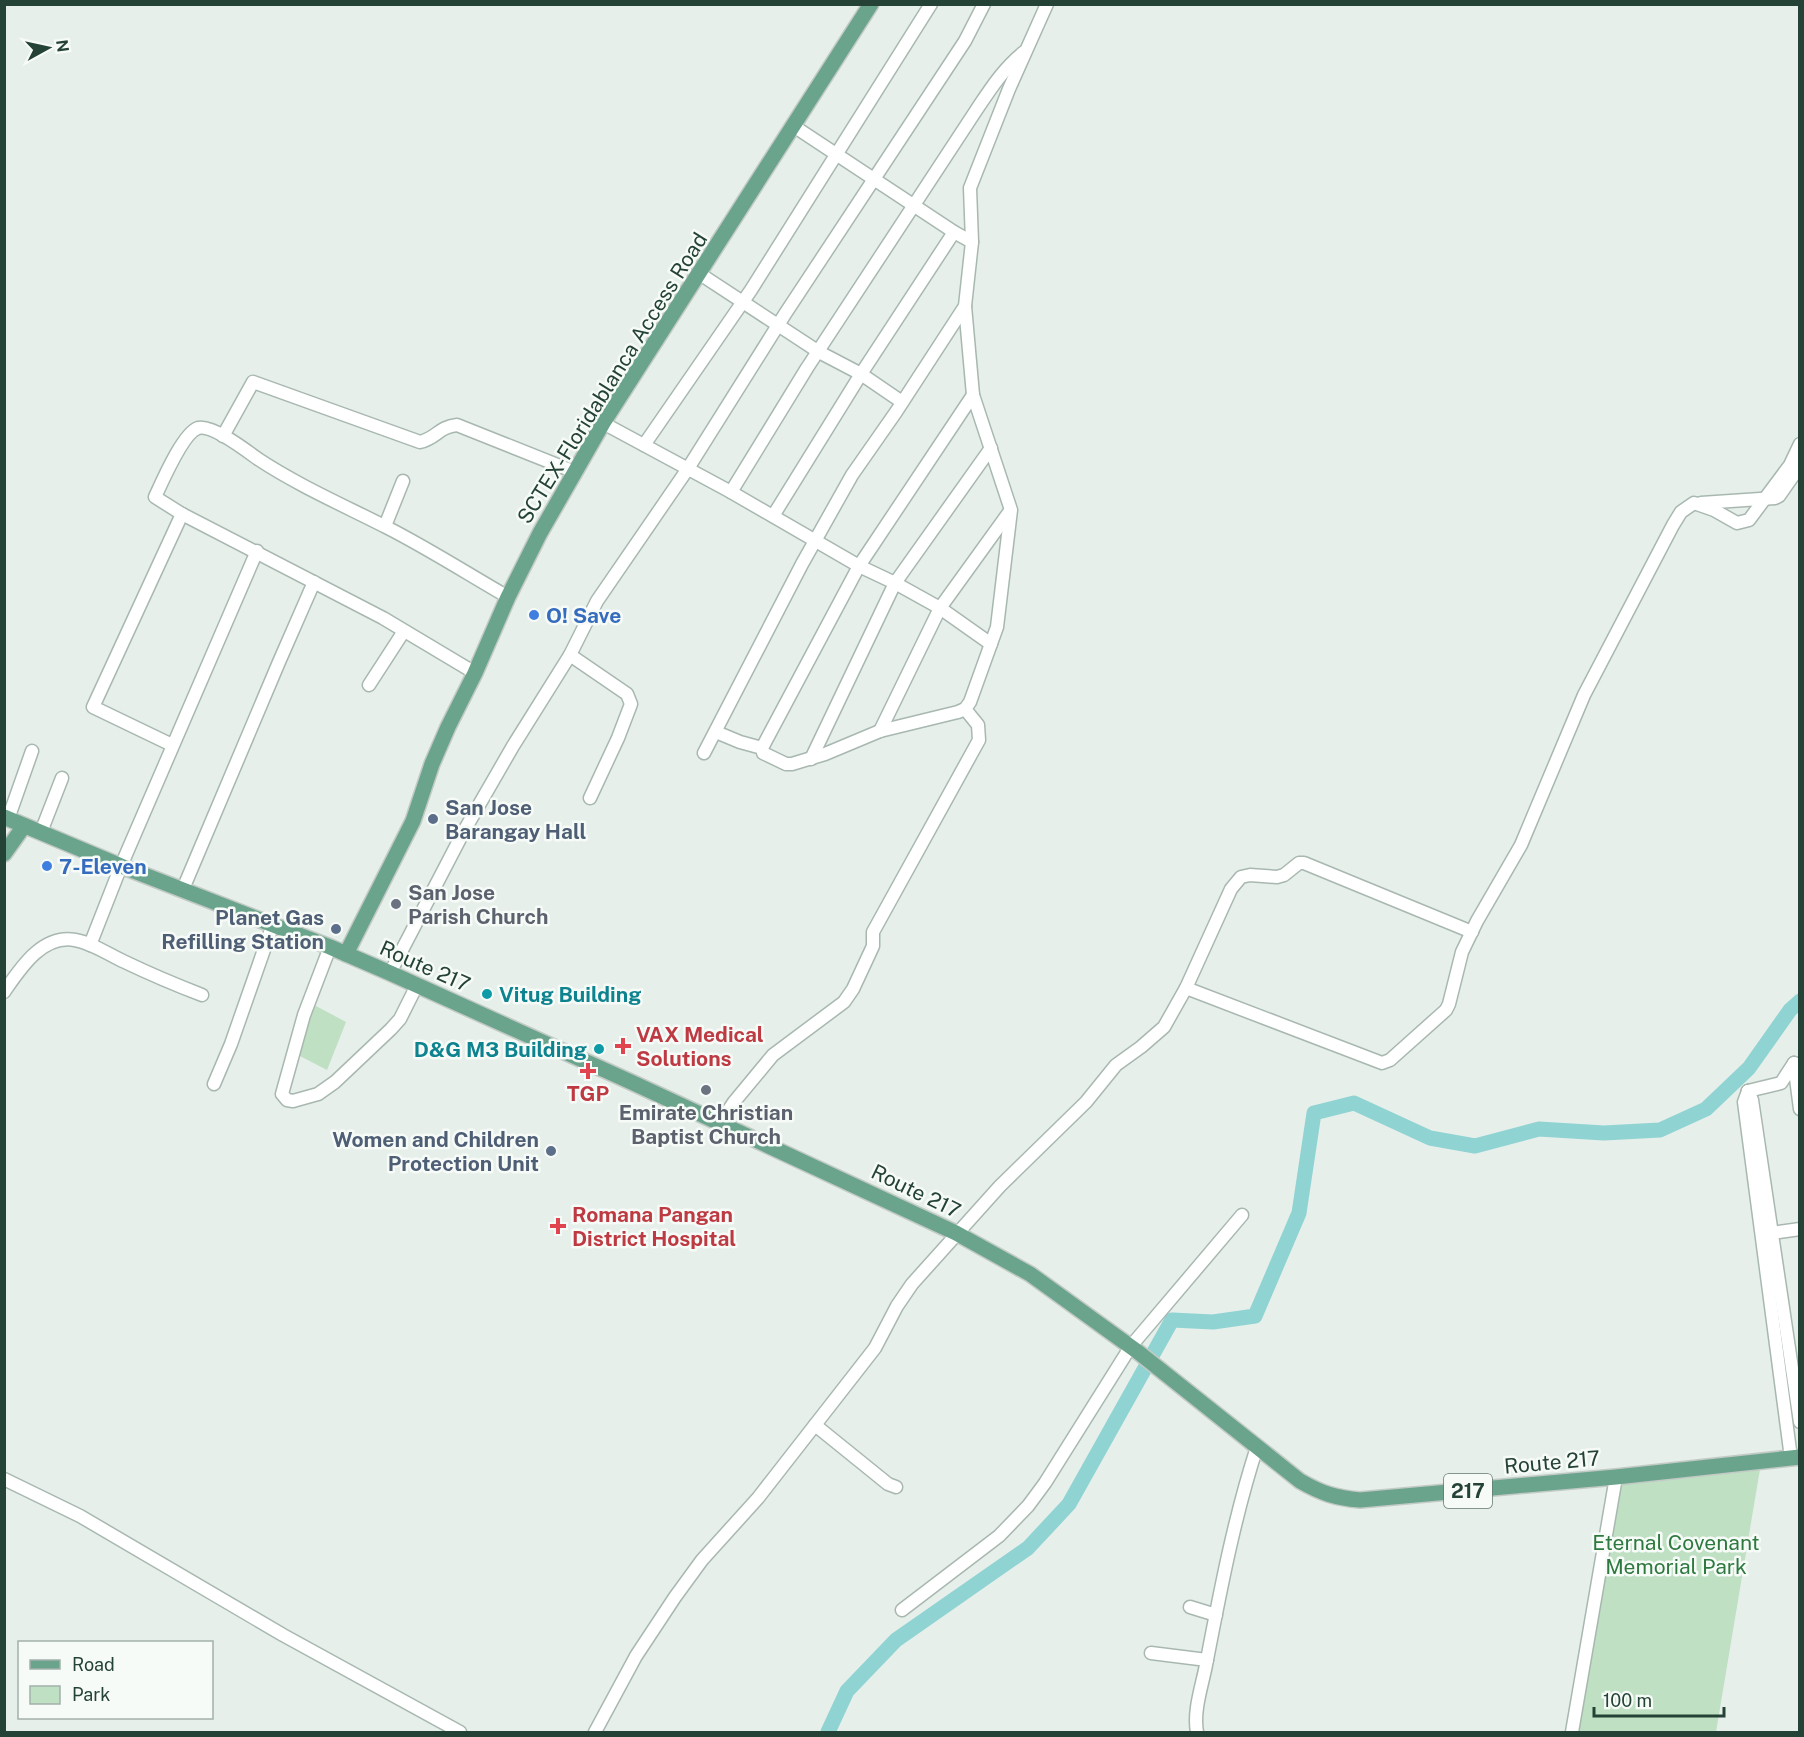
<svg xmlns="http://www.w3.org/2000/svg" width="1804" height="1737" font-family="'Public Sans',sans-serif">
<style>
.green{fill:#bfe0c3}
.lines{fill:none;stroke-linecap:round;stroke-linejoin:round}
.river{stroke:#8fd3d3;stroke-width:15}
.minor-casing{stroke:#a8b8b0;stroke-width:15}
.major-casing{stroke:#c2cac6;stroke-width:18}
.minor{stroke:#fff;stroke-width:12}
.major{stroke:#6ba48c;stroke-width:15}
.shop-dot{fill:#3f7fe0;stroke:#f7fbf8;stroke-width:2}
.service-dot{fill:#5c6f8a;stroke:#f7fbf8;stroke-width:2}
.worship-dot{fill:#6b7280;stroke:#f7fbf8;stroke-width:2}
.culture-dot{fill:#0f9aa8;stroke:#f7fbf8;stroke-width:2}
.health-dot{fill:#e0444e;stroke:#f7fbf8;stroke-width:2}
.labels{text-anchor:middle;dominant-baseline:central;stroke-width:5;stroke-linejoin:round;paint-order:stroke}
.shield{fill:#f7fbf8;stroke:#637a70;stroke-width:1.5}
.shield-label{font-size:20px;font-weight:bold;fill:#244235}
.street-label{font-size:21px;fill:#244235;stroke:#f7fbf8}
.shop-label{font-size:21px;font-weight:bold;fill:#366cbe;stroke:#f7fbf8;text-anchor:start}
.service-label{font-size:21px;font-weight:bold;fill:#4e5e75;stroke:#f7fbf8;text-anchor:end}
.worship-label{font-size:21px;font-weight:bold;fill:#5b616d;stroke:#f7fbf8;text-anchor:start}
.culture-label{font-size:21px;font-weight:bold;fill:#0d838f;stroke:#f7fbf8;text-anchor:start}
.health-label{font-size:21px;font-weight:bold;fill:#be3a42;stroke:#f7fbf8;text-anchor:start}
.park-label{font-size:21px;fill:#2e793f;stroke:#f7fbf8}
</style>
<rect width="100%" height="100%" fill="#e6efea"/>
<g class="green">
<polygon points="311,1006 316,1006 346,1022 327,1070 298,1055"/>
<polygon points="1761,1463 1716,1732 1579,1732 1619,1479"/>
</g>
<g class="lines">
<polyline class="river" points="828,1732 847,1691 896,1640 1028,1548 1069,1504 1172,1320 1213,1322 1255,1316 1299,1213 1314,1113 1354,1103 1430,1138 1475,1146 1539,1129 1604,1133 1660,1130 1706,1109 1749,1068 1790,1010 1800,1001"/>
<g class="minor-casing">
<g id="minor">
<polyline points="795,127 954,232 972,242"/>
<polyline points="700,274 819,352 861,374 902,402"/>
<polyline points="603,423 731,492 859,566 895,583 940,608 991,644"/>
<path d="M 223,436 L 253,382 L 420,442 C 437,438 438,427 457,425 L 575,472"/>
<polyline points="644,445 751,290 931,4"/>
<path d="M 731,492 L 807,368 L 977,109 C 991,88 1004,68 1024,52"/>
<polyline points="1701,503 1775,498 1779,496 1800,466"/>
<polyline points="773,516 861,374 954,232"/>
<polyline points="385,526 403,481"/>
<polyline points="570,655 627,694 631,704 618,738 590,798"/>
<path d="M 475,673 L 383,618 L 182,514 L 155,497 C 162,482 183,433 198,428 C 212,424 247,451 258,459 C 299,486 345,506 388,528 C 429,549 468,574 508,597"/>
<polyline points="369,685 404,631"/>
<polyline points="880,731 940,608 1010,511"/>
<polyline points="716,732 740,742 762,748 763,753 786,764 792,764 825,754 880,731 958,712 965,709 970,702 997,627 1011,510 973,395 965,306"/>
<polyline points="172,745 93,707 182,514"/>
<polyline points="762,748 859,566 973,395"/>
<polyline points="704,753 802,564 852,475 896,412 965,306 972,242 970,188 1009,89 1047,4"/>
<polyline points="811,759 895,583 991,448"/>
<polyline points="8,819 32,751"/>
<polyline points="41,832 62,778"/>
<polyline points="183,889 279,662 314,582"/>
<polyline points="90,945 121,866 257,551"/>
<polyline points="330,947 304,1015 282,1094 287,1100 293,1101 318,1094 335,1082 391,1029 400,1019 417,985"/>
<polyline points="390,973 464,831 513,746 570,655 597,601 687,470 785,314 965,41 984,4"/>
<polyline points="1186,988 1382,1063 1390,1060 1446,1010 1449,1004 1462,952 1477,921 1521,845 1584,695 1673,525 1681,512 1694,503 1714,510 1737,523 1749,520 1790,465 1800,444"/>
<path d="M 4,992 C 20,969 42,934 75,940 C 93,943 109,955 125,962 C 150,974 176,985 202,995"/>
<polyline points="1794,1063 1800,1109"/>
<polyline points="214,1084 231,1044 273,924"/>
<polyline points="1748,1091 1744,1102 1791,1458"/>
<polyline points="1748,1091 1752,1100 1800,1422"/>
<polyline points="1748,1091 1781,1083 1794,1063"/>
<polyline points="720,1123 734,1102 773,1055 844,1002 853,989 873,946 873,932 979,740 978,725 965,709"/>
<polyline points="1765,1234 1800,1229"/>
<polyline points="815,1425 888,1484 896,1487"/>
<polyline points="4,1479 80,1516 283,1635 460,1732"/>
<polyline points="1190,1607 1216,1615"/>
<polyline points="902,1610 999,1536 1028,1506 1045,1483 1131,1346 1242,1215"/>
<polyline points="1151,1653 1207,1660"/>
<polyline points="595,1732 636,1656 675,1597 702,1560 758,1498 875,1348 897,1306 912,1284 1000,1186 1086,1102 1116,1065 1141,1047 1164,1027 1186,988 1231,889 1241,877 1250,875 1277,877 1284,875 1299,863 1304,863 1472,932"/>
<path d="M 1197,1732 C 1193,1711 1202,1686 1206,1665 C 1220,1592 1234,1518 1257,1447"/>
<polyline points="1572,1732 1616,1477"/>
</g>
</g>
<g class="major-casing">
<g id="major">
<path d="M 4,817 L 121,866 L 330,947 L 390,973 L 631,1082 L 956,1233 L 1030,1274 L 1138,1352 L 1300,1481 C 1321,1493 1335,1498 1360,1500 L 1616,1477 L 1800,1457"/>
<polyline points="4,854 24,826"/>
<polyline points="346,954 413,821 432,764 448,727 475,673 508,597 540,533 603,423 871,4"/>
</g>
</g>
<use href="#minor" class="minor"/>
<use href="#major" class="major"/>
</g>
<g class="shop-dot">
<circle cx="534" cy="615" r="6"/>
<circle cx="47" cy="866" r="6"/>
</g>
<g class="service-dot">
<circle cx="433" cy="819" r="6"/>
<circle cx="336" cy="929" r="6"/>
<circle cx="551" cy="1151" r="6"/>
</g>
<g class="worship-dot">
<circle cx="396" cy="904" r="6"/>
<circle cx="706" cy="1090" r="6"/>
</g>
<g class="culture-dot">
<circle cx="487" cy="994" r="6"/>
<circle cx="599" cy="1049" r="6"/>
</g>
<g class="health-dot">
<path d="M620 1037h6v6h6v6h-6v6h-6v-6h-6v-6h6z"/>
<path d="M585 1062h6v6h6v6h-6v6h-6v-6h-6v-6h6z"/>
<path d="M555 1217h6v6h6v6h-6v6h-6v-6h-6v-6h6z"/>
</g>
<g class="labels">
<rect class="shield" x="1444" y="1474" width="48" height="34" rx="4.5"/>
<g class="shield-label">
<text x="1468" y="1491">217</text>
</g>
<g class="street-label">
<text transform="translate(612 378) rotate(-58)">SCTEX-Floridablanca Access Road</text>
<text transform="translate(425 966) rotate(24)">Route 217</text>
<text transform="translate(916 1191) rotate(26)">Route 217</text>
<text transform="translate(1552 1462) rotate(-5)">Route 217</text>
</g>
<g class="shop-label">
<text x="546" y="615">O! Save</text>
<text x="59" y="866">7-Eleven</text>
</g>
<g class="service-label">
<text x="445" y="807" text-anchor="start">San Jose<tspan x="445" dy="24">Barangay Hall</tspan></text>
<text x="324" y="917">Planet Gas<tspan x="324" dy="24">Refilling Station</tspan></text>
<text x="539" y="1139">Women and Children<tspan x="539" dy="24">Protection Unit</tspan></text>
</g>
<g class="worship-label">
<text x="408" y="892">San Jose<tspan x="408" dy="24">Parish Church</tspan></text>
<text x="706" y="1112" text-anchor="middle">Emirate Christian<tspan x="706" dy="24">Baptist Church</tspan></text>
</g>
<g class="culture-label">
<text x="499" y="994">Vitug Building</text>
<text x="587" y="1049" text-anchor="end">D&amp;G M3 Building</text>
</g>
<g class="health-label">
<text x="636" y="1034">VAX Medical<tspan x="636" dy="24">Solutions</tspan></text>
<text x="588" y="1093" text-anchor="middle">TGP</text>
<text x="572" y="1214">Romana Pangan<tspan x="572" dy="24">District Hospital</tspan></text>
</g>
<g class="park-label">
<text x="1676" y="1542">Eternal Covenant<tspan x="1676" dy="24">Memorial Park</tspan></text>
</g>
</g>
<rect width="1804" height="1737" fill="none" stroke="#244235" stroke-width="12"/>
<rect x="18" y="1641" width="195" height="78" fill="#f7fbf8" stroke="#a3b1aa" stroke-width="1.5"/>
<rect x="30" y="1660" width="30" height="9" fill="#6ba48c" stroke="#a3b1aa" stroke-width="1.5"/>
<text x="72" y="1671" font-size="18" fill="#244235">Road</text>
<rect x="30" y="1686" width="30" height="18" fill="#bfe0c3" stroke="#a3b1aa" stroke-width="1.5"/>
<text x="72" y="1701" font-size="18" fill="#244235">Park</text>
<g transform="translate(48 48) rotate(82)" stroke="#f7fbf8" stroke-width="4.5" paint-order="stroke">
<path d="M0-4.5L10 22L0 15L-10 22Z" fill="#244235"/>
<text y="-9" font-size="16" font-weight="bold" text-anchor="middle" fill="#244235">N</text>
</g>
<path d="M1594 1707v9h130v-9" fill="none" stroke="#244235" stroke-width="3"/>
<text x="1603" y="1707" font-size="18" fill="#244235" stroke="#f7fbf8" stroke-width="4.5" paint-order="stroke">100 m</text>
</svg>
